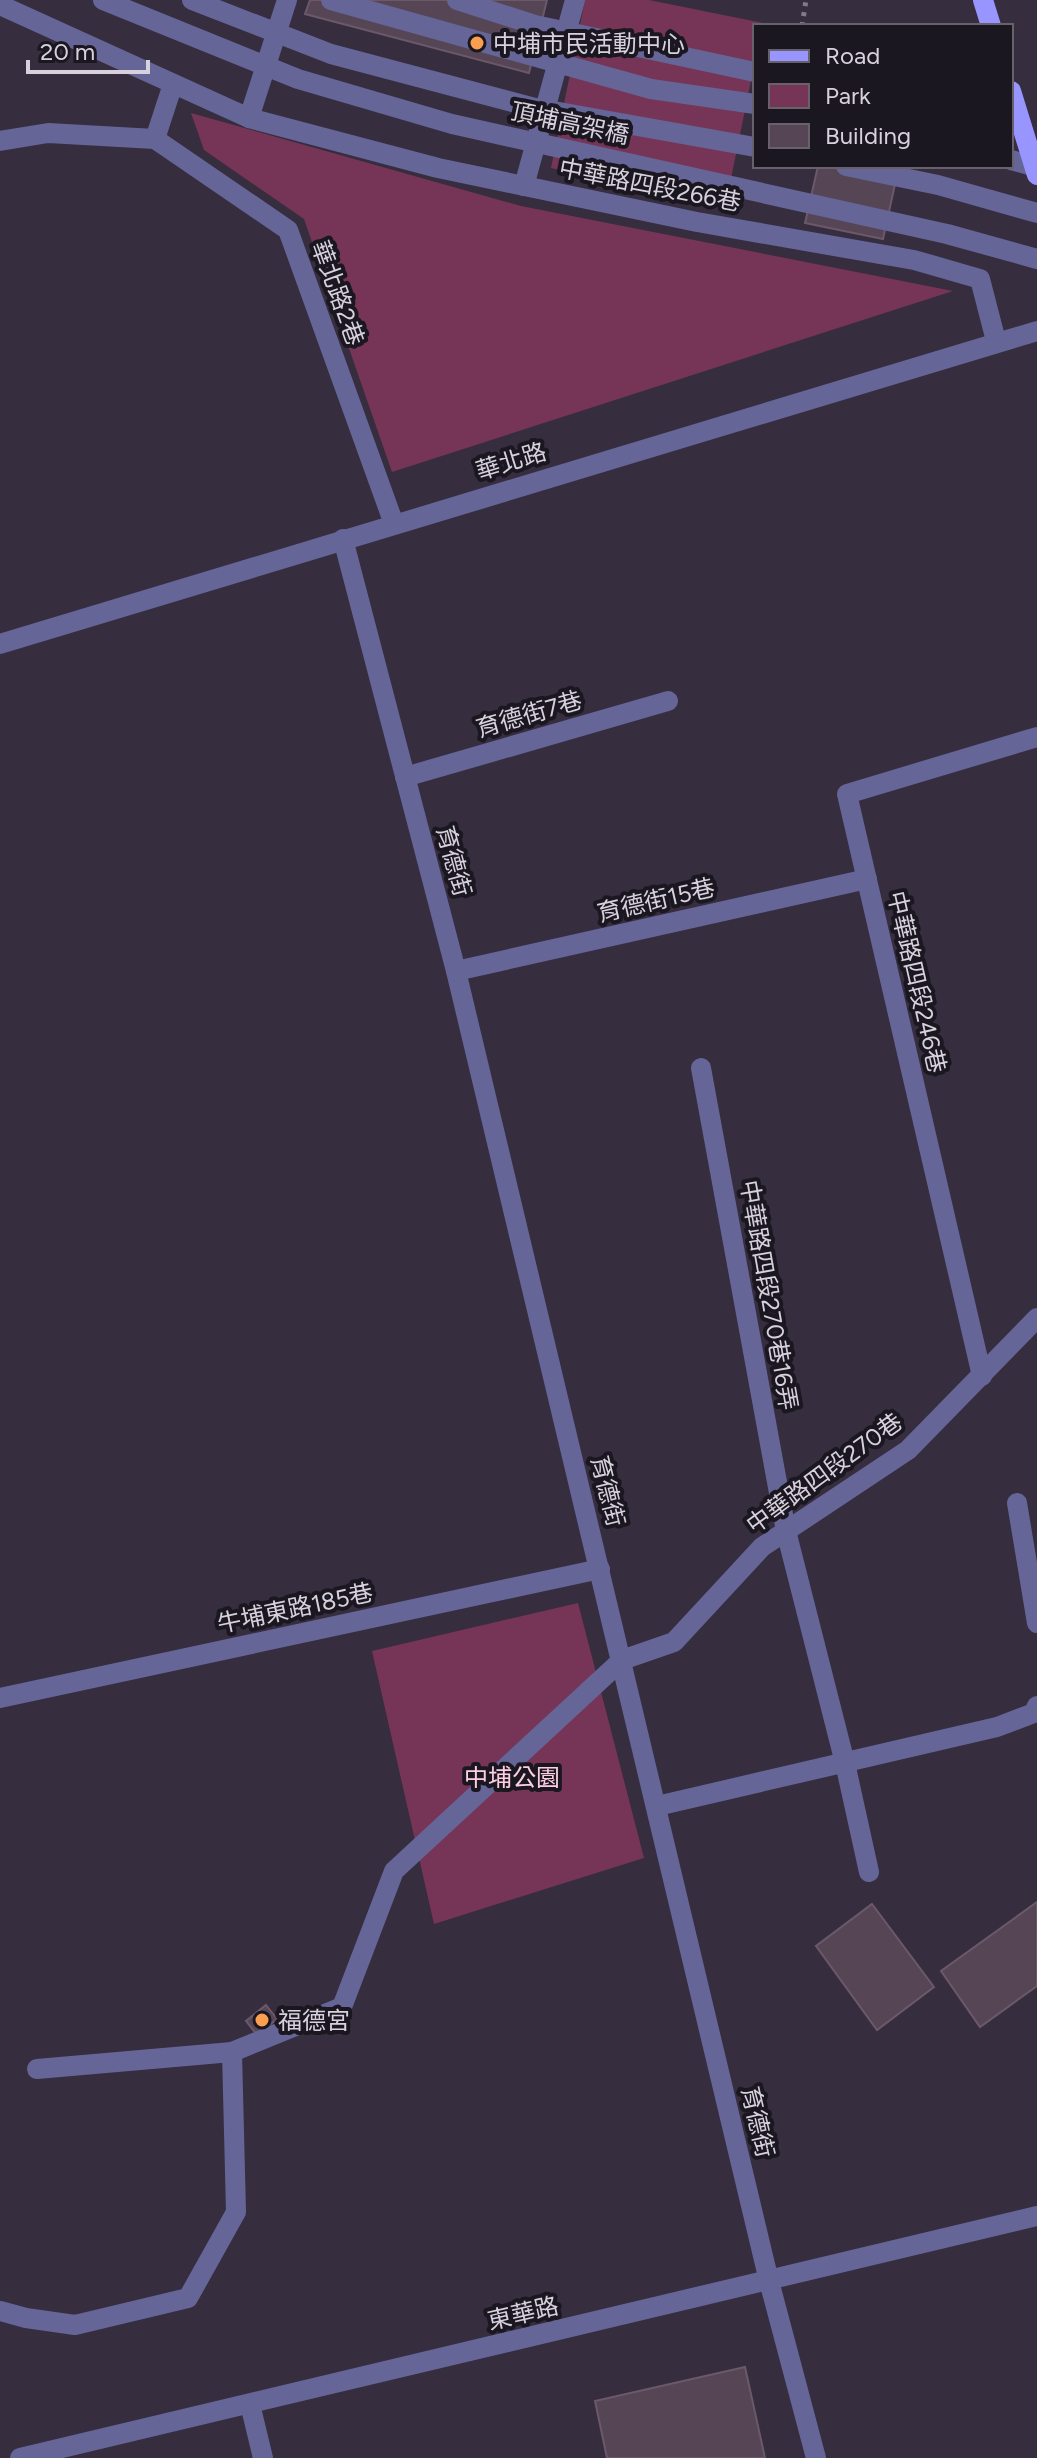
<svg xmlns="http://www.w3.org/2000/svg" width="1037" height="2458" font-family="Figtree,'Noto Sans TC',sans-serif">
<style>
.green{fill:#763556}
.building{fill:#564555;stroke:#6b5969;stroke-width:2}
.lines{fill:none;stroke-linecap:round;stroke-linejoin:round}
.path{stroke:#817a89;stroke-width:5;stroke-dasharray:4 6;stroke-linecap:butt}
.minor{stroke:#656598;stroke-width:20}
.major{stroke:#9995fe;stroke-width:20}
.poi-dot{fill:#fb9e50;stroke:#1b1720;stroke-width:3}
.labels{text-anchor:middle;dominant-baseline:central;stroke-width:8;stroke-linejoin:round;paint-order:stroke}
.poi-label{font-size:24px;fill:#d6d1dc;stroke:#1b1720;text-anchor:start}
.street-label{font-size:24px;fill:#d6d1dc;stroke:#1b1720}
.park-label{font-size:24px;fill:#fdcee2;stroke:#1b1720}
</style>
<rect width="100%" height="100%" fill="#362d3f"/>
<g class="green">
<polygon points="585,0 649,0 763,23 762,26 755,26 755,61 726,203 551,168"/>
<polygon points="191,113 521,206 953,291 392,472 304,219 204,150"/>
<polygon points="578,1603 644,1858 434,1924 372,1651"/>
</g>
<g class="building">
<polygon points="310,0 547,0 529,73 305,14"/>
<polygon points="818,166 899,166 883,239 805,223"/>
<polygon points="1037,1902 1037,1986 980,2027 941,1971"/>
<polygon points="872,1904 934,1987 877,2030 816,1946"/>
<polygon points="266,2005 277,2019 257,2035 246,2021"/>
<polygon points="745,2367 765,2458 607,2458 595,2401"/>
</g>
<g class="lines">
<polyline class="path" points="802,26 806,0"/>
<g class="minor">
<polyline points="103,0 298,79 452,124 947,234 1037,259"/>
<polyline points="192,0 331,54 531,107 755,147"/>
<polyline points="331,0 651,89 755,104"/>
<polyline points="457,0 535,25 755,72"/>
<polyline points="0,5 249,118 438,168 697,222 914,260 980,279 996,341"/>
<polyline points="249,118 287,0"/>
<polyline points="155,139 288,230 394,524"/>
<polyline points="155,139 173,84"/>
<polyline points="0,141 48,133 155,139"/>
<polyline points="1011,160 1037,167"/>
<polyline points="846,166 938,185 1037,213"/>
<polyline points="524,186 575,0"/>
<polyline points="343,539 456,971 769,2281 816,2458"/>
<polyline points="0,644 1037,331"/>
<polyline points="405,777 668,701"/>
<polyline points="456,971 867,879"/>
<polyline points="701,1068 786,1531 845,1763 869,1872"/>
<polyline points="982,1376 847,794 1037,737"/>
<polyline points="1017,1503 1037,1623"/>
<polyline points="0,1698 600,1569"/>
<polyline points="657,1806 997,1727 1034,1713 1037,1706"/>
<polyline points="37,2069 232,2052"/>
<polyline points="0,2311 26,2318 75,2325 188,2298 236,2212 232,2052 342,2007 394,1871 622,1660 674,1642 762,1547 908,1450 1037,1318"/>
<polyline points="250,2404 263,2458"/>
<polyline points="20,2458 1037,2216"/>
</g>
<g class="major">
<polyline points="983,0 991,26"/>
<polyline points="1011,91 1037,175"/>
</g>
</g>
<g class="poi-dot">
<circle cx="477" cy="43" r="8"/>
<circle cx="262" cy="2020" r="8"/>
</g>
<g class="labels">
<g class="poi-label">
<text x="493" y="43">中埔市民活動中心</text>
<text x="278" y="2020">福德宮</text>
</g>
<g class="street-label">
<text transform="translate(570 123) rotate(12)">頂埔高架橋</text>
<text transform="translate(650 185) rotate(11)">中華路四段266巷</text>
<text transform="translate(338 293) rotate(70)">華北路2巷</text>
<text transform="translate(511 461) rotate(-17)">華北路</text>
<text transform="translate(529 714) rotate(-16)">育德街7巷</text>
<text transform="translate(454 861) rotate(75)">育德街</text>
<text transform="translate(656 900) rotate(-13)">育德街15巷</text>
<text transform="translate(917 982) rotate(77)">中華路四段246巷</text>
<text transform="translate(769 1295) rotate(80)">中華路四段270巷16弄</text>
<text transform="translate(824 1473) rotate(-36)">中華路四段270巷</text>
<text transform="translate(608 1491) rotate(76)">育德街</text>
<text transform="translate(295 1608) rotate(-12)">牛埔東路185巷</text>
<text transform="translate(758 2122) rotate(77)">育德街</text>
<text transform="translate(523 2313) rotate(-13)">東華路</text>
</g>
<g class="park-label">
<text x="512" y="1777">中埔公園</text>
</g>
</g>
<rect x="753" y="24" width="260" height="144" fill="#1b1720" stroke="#66616b" stroke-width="2"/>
<rect x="769" y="50" width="40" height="12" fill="#9995fe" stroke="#66616b" stroke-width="2"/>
<text x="825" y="64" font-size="24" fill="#d6d1dc">Road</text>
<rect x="769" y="84" width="40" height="24" fill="#763556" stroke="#66616b" stroke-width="2"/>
<text x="825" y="104" font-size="24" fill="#d6d1dc">Park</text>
<rect x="769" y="124" width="40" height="24" fill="#564555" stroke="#66616b" stroke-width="2"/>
<text x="825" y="144" font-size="24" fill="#d6d1dc">Building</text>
<path d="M28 60v12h120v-12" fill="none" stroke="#d6d1dc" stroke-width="4"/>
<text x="40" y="60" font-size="24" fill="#d6d1dc" stroke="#1b1720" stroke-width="6" paint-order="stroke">20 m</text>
</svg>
